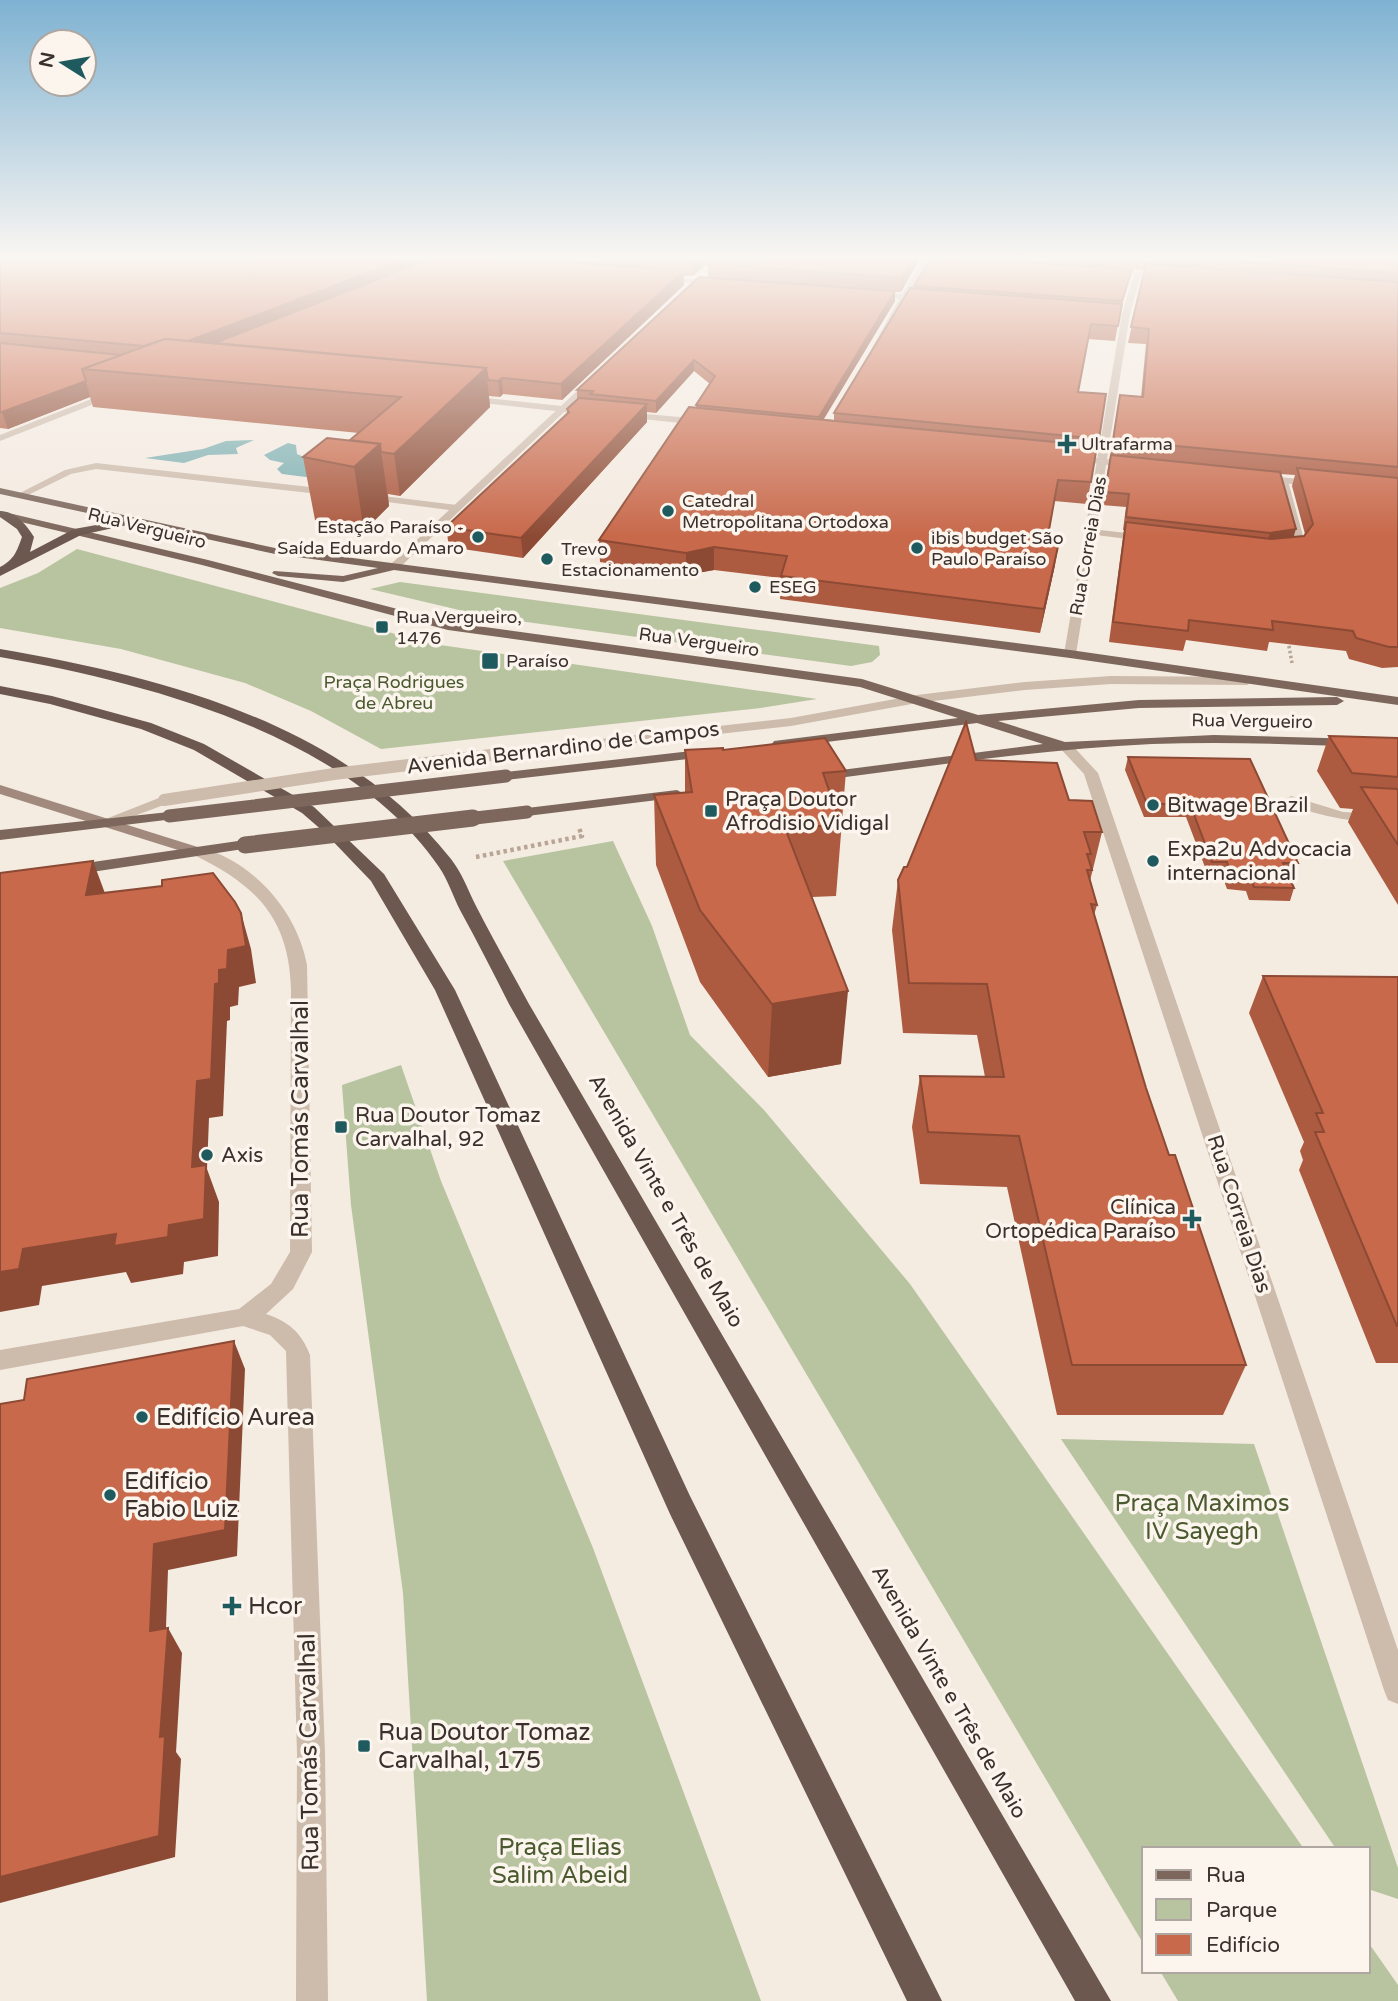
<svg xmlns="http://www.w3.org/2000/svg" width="1398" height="2001" font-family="'Varela Round',sans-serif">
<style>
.green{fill:#b8c4a0}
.water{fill:#7fb0b2}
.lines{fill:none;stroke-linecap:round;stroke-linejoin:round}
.path-far1{stroke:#b9a596;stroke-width:3.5;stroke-dasharray:2.5 2.5;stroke-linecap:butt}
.path{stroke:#b9a596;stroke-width:4.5;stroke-dasharray:3.5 3.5;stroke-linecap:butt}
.service{fill:#cdbbac;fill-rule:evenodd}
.minor{fill:#cdbbac;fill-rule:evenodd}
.tertiary{fill:#cdbbac;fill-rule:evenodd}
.secondary{fill:#a18a7d;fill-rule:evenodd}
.primary{fill:#7d675c;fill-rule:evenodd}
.trunk{fill:#6c584f;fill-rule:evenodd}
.service-bridge{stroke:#cdbbac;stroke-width:12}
.primary-bridge-far1{stroke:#7d675c;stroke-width:13}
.primary-bridge{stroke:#7d675c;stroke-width:17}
.wall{fill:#ac5a40;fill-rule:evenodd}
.shaded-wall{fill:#8c4a34}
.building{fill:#c8694b;stroke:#8c4a34;stroke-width:2}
.poi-dot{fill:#1f5a5e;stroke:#fbf5ee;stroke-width:2.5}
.labels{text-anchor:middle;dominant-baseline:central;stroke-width:7;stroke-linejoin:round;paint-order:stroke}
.far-poi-label{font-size:18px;fill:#3b302b;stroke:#fbf5ee;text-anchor:start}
.far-street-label{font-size:18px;fill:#3b302b;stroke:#fbf5ee}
.far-park-label{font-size:18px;fill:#4a5a2e;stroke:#fbf5ee}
.street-label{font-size:21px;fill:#3b302b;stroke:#fbf5ee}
.poi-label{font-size:21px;fill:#3b302b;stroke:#fbf5ee;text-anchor:start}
.near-street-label{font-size:24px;fill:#3b302b;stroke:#fbf5ee}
.near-poi-label{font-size:24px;fill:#3b302b;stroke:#fbf5ee;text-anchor:start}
.near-park-label{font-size:24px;fill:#4a5a2e;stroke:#fbf5ee}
</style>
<rect width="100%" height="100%" fill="#f4ebe1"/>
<g class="green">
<polygon points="77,549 433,644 817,699 761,708 381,749 311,711 245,683 121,649 0,628 0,588 38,573"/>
<polygon points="400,582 879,646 880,655 872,662 851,666 489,617 370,589"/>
<polygon points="613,841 652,926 690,1035 764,1110 910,1284 1304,1849 1144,1849 1144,1945 503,861"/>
<polygon points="401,1065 441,1181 593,1548 761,2001 427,2001 403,1593 351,1205 342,1085"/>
<polygon points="1061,1439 1254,1444 1398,1868 1398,1899 1368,1889 1368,1849 1336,1849"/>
<polygon points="1368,1942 1398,1985 1398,2001 1178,2001 1160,1971 1368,1971"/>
</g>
<g class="water">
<polygon points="254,440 236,448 238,454 208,455 184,463 145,458 203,449 226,441"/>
<polygon points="288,443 296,445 297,454 306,458 314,478 282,474 277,469 284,463 270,460 264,455"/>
</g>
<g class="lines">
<polyline class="path-far1" points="1288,641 1292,663"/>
<polyline class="path" points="476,857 582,836 579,828"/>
<g class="service">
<polygon points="96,463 328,489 333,492 328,495 96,469 71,474 22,498 14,496 65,470"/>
<polygon points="1283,478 1288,481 1305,543 1292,553 1287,550 1295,542 1278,481"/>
<polygon points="367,494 457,505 462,508 457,511 364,499 364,495"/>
<polygon points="1091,529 1144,535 1149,538 1144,541 1088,534 1086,532"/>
<polygon points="1111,676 1247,677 1253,681 1247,685 1111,684 1025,690 917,703 791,726 491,759 485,755 491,751 791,718 917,695 1025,682"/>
<polygon points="164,796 171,800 169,803 110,825 105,826 98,822"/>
<path d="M 1291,796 L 1343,812 L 1398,815 L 1398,823 C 1359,823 1323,818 1286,803 L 1284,800 Z"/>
</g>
<g class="minor">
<polygon points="914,256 959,259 930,259 909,295 931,299 927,301 907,299 870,362 863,364 899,299 868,294 872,292 902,294 923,259"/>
<polygon points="1105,268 1172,275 1168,277 1141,275 1130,314 1076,654 1070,658 1064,654 1122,314 1134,274 1108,272"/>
<polygon points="659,277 718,281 722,283 718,285 662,281"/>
<polygon points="591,378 598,380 399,568 391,568 391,564"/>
<polygon points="1066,743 1071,744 1098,773 1398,1650 1398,1704 1388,1700 1384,1690 1084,774 1059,747"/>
<path d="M 199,847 C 253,861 297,911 307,965 L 312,1252 L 293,1289 L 266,1314 C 289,1322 301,1332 310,1355 L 325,1753 L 328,2001 L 296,2001 L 297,1753 L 286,1351 L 270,1335 L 243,1326 L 0,1370 L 0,1350 L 239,1309 L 271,1284 L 290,1252 L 291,989 C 289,918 256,885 194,855 L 191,852 L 194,849 Z"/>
</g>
<g class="tertiary">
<polygon points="114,390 117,395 0,441 0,435"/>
<polygon points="468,396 590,409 595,412 590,415 465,401 463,399"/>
<polygon points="625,412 701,419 706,422 701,425 622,417 620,415"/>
<polygon points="1071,455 1133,462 1138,465 1133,468 1067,460 1067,456"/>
<polygon points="1259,475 1318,481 1323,484 1318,487 1255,480 1254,478"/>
</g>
<polygon class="secondary" points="0,785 204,849 207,852 204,855 194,855 0,794"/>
<g class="primary">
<polygon points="0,488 275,548 1070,650 1398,697 1398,705 1070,658 394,570 343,582 278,576 272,573 274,571 343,576 378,568 275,554 0,494"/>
<path d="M 0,511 L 208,560 L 448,622 L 862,679 L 978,715 L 1139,700 L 1337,697 L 1344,701 L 1337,705 L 1139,708 L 998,721 L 1065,742 L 1214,735 L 1398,740 L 1398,748 C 1316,745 1234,741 1152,744 C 1042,749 932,766 823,780 L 818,779 L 818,773 L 1043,744 L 977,723 L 779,748 L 772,744 L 774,741 L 958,718 L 860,687 L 448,630 L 202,565 L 0,517 Z"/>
<polygon points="709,749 714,750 714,756 506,780 499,776 506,772"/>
<polygon points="677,790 684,794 682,797 527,816 520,812 527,808"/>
<polygon points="169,812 174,813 174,819 0,840 0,830"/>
<polygon points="245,840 250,842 253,845 250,848 72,875 64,870 72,865"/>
</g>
<g class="trunk">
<path d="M 0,511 C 15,511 27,525 34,537 L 30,552 L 74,529 L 135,518 L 141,522 L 81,535 L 0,576 L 0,567 C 14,560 17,551 22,537 L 17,529 L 0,517 Z"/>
<path d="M 0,649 C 163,677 344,723 451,859 C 462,873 468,890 476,906 C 493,939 511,971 529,1004 L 1111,2001 L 1075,2001 L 509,1004 C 493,972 477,941 460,910 C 453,896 448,880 439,867 C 349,735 149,683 0,657 Z"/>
<polygon points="0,686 52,696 151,723 204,744 314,807 384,874 455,990 690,1496 942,2001 907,2001 670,1514 435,990 371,881 324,832 302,813 194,750 141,729 50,704 0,694"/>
</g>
<polyline class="service-bridge" points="164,800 334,774 491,755"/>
<g class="primary-bridge-far1">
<polyline points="169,816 506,776"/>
<polyline points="458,820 527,812"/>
</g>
<polyline class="primary-bridge" points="245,845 473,818"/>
</g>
<g class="wall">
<polygon points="0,256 715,256 693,276 684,276 684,285 562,400 503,394 500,397 489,396 490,407 400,496 388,494 389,506 364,531 315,520 303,457 350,440 359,433 93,407 90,397 8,429 0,428"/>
<polygon points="716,256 920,256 919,260 901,292 895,292 895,301 824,419 834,420 834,413 914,289 914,286 1132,270 1121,308 1115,341 1088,339 1078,392 1106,394 1087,504 1054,501 1047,541 1055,565 1040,633 780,599 781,578 714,570 686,575 600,562 599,540 696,407 696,405 710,384 694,371 656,413 647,412 647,422 523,558 449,547 446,527 567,414 567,409 577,400 577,390 708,277 708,264"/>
<path d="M 953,256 L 1398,256 L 1398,667 L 1382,668 L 1349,659 L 1346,651 L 1269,642 L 1267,651 L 1186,640 L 1183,651 L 1109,642 L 1124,530 L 1123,530 L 1126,507 L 1102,505 L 1120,395 L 1141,397 L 1146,344 L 1128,343 L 1144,270 ZM 1280,474 L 1295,475 L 1292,486 L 1305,534 L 1304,536 L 1294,537 Z"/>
<polygon points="1329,736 1398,738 1398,905 1348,822 1353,809 1340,808 1317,771"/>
<polygon points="685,750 723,750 846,771 836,896 812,897 841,1064 768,1077 700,982 656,865 654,795 685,792"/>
<polygon points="1128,757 1298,863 1293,877 1289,877 1294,888 1290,901 1249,900 1246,891 1227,889 1222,875 1208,875 1186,817 1144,817 1125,770"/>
<polygon points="976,760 1102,832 1090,881 1097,905 1094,915 1146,1088 1169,1155 1246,1365 1223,1415 1057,1415 1007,1187 920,1184 912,1127 920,1076 985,1077 977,1035 903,1033 892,930 898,880 907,867"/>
<polygon points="1263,976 1398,977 1398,1363 1376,1363 1299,1170 1303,1160 1300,1151 1304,1142 1249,1013"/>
</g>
<g class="shaded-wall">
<polygon points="412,256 429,256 430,264 201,353 168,348"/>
<polygon points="700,256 715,256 693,276 693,262"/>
<polygon points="915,256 920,256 919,260 901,292 902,278"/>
<polygon points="684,271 684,285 562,400 561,384"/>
<polygon points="895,291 895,301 818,428 819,417"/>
<polygon points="694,360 694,371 656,413 656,401"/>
<polygon points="486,368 490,407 400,496 394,454"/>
<polygon points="502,378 503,394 500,397 498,381"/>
<polygon points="86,381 90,397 8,429 2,412"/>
<polygon points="647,404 647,422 523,558 521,538"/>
<polygon points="380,444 389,506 364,531 354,467"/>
<polygon points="1296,529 1292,542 1266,546 1270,533"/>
<polygon points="1059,542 1055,565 1040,633 1044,609"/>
<polygon points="714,547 714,570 686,575 686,553"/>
<polygon points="93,861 106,896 86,895"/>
<polygon points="241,913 251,949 256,983 239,987 238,1005 230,1007 230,1020 227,1021 223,1116 209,1118 207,1169 219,1202 218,1256 184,1262 183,1274 131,1283 126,1272 42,1286 39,1305 0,1312 0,1272 23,1249 169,1225 192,1167 197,1081 215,984 219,970 228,950"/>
<polygon points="848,991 841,1064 768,1077 772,1004"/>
<polygon points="234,1341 245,1369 237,1556 168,1570 165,1656 150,1631 154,1544"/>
<polygon points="168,1628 182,1653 176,1752 181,1759 175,1857 0,1903 0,1877 160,1737"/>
</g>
<g class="building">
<polygon points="0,256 412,256 188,341 165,339 144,346 0,333"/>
<polygon points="438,256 489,256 684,271 561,384 502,378 498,381 488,380 486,368 215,343"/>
<polygon points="612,256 700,256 693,262"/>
<polygon points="716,256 915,256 902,278 708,264"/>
<polygon points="932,256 943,256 1132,270 1122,301 914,286"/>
<polygon points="1155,256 1398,256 1398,273"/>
<polygon points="1146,264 1398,282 1398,467 1113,440 1120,395 1143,397 1149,329 1131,327"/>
<polygon points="699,277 895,291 819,417 696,405 715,376 694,360 656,401 590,394 593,391 577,390"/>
<polygon points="910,288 1122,304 1118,326 1091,324 1078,392 1106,394 1099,439 834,413"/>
<polygon points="165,339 486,368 394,454 381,452 380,444 350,440 401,397 82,369"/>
<polygon points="0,343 121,355 82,369 86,381 2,412 0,412"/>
<polygon points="579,398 647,404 521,538 446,527 569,412 567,409"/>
<polygon points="689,407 1097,446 1091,482 1058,480 1047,541 1059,542 1044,609 781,576 787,556 714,547 686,553 599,540"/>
<polygon points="327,438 380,444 354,467 303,457"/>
<polygon points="1111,455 1280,472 1296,529 1270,533 1126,517 1129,494 1105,492"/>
<polygon points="1297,468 1398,478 1398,647 1389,647 1356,638 1353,631 1272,621 1273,630 1189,620 1188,631 1113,622 1126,522 1271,539 1304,536 1313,524"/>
<polygon points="966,722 976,760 1057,763 1069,800 1092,801 1102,832 1084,832 1091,854 1087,854 1092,870 1087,870 1097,905 1091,904 1146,1088 1169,1155 1175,1155 1246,1365 1072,1365 1019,1136 928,1132 920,1076 1004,1077 987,984 909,983 898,880 904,867 907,867"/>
<polygon points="1329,736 1398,738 1398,777 1352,773"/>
<polygon points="825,738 846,771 823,773 841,825 785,828 848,991 772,1004 700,910 654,795 692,792 685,750 723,748 723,750"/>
<polygon points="1128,757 1250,759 1298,863 1283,863 1294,888 1254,887 1250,877 1231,875 1227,862 1212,862 1190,804 1147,804"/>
<polygon points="1361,787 1398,789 1398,845"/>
<polygon points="93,861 86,895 162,886 162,880 213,873 235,902 241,913 246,946 228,950 227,969 219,970 219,983 215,984 211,1079 197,1081 192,1167 206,1165 204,1219 169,1225 168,1237 114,1246 116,1234 23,1249 19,1269 0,1272 0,873"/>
<polygon points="1263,976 1398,977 1398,1326 1397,1326 1315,1132 1324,1132 1316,1113 1323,1113"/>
<polygon points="234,1341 225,1530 154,1544 150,1631 168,1628 160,1737 165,1736 159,1836 0,1877 0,1404 24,1400 27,1379"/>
</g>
<linearGradient id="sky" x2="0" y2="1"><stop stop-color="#7eb2d2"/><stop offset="0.48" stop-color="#faf6f2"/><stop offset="1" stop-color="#faf6f2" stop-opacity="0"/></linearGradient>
<rect width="1398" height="536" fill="url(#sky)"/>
<g class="poi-dot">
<path d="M1063.5 433.5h7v7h7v7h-7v7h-7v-7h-7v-7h7z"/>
<circle cx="668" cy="511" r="7"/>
<circle cx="478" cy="537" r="7"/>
<circle cx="917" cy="548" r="7"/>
<circle cx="547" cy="559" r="7"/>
<circle cx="755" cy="587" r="7"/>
<rect x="375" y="620" width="14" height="14" rx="3.5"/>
<rect x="481" y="652" width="18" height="18" rx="3.5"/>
<circle cx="1153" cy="805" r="7"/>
<rect x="704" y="804" width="14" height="14" rx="3.5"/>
<circle cx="1153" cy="861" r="7"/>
<rect x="334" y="1120" width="14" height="14" rx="3.5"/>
<circle cx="207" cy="1155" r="7"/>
<path d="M1188.5 1208.5h7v7h7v7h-7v7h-7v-7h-7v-7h7z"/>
<circle cx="142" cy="1417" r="7"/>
<circle cx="110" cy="1495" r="7"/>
<path d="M228.5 1595.5h7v7h7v7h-7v7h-7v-7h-7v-7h7z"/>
<rect x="357" y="1739" width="14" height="14" rx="3.5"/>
</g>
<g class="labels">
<g class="far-poi-label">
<text x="1081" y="444">Ultrafarma</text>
<text x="682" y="501">Catedral<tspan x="682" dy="21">Metropolitana Ortodoxa</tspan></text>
<text x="464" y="527" text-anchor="end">Estação Paraíso -<tspan x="464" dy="21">Saída Eduardo Amaro</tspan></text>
<text x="931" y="538">ibis budget São<tspan x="931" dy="21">Paulo Paraíso</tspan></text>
<text x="561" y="549">Trevo<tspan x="561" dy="21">Estacionamento</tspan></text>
<text x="769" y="587">ESEG</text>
<text x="396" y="617">Rua Vergueiro,<tspan x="396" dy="21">1476</tspan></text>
<text x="506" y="661">Paraíso</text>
</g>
<g class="far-street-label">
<text transform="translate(147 528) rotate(14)">Rua Vergueiro</text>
<text transform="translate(1088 546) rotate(-80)">Rua Correia Dias</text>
<text transform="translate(699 642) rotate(8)">Rua Vergueiro</text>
<text transform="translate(1252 721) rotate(1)">Rua Vergueiro</text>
</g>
<g class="far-park-label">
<text x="394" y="682">Praça Rodrigues<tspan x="394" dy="21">de Abreu</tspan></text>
</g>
<g class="street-label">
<text transform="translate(563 748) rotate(-7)">Avenida Bernardino de Campos</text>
<text transform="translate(666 1201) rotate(60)">Avenida Vinte e Três de Maio</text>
<text transform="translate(1239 1214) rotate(72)">Rua Correia Dias</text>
<text transform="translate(949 1692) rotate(60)">Avenida Vinte e Três de Maio</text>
</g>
<g class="poi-label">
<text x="725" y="799">Praça Doutor<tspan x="725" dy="24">Afrodisio Vidigal</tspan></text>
<text x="1167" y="805">Bitwage Brazil</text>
<text x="1167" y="849">Expa2u Advocacia<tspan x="1167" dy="24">internacional</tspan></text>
<text x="355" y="1115">Rua Doutor Tomaz<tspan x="355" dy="24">Carvalhal, 92</tspan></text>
<text x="221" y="1155">Axis</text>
<text x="1176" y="1207" text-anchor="end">Clínica<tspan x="1176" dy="24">Ortopédica Paraíso</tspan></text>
</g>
<g class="near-street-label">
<text transform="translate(300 1119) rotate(-90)">Rua Tomás Carvalhal</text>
<text transform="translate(309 1752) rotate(-91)">Rua Tomás Carvalhal</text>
</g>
<g class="near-poi-label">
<text x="156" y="1417">Edifício Aurea</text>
<text x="124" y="1481">Edifício<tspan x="124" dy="28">Fabio Luiz</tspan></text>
<text x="248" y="1606">Hcor</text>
<text x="378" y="1732">Rua Doutor Tomaz<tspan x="378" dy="28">Carvalhal, 175</tspan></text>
</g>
<g class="near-park-label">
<text x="1202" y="1503">Praça Maximos<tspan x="1202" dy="28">IV Sayegh</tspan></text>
<text x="560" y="1847">Praça Elias<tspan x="560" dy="28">Salim Abeid</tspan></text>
</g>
</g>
<rect x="1142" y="1847" width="228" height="126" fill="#fbf5ee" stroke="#aea6a0" stroke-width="2"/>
<rect x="1156" y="1870" width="35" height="10" fill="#7d675c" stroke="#aea6a0" stroke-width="2"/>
<text x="1206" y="1882" font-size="21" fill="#3b302b">Rua</text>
<rect x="1156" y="1899" width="35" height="21" fill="#b8c4a0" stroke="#aea6a0" stroke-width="2"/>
<text x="1206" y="1917" font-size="21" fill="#3b302b">Parque</text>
<rect x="1156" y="1934" width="35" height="21" fill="#c8694b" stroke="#aea6a0" stroke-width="2"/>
<text x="1206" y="1952" font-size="21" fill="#3b302b">Edifício</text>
<g transform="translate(63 63) rotate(281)"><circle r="33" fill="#fbf5ee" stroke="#aea6a0" stroke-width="2"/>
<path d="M0-5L12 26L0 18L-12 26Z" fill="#1f5a5e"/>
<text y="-10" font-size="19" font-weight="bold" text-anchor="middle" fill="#3b302b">N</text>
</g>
</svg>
